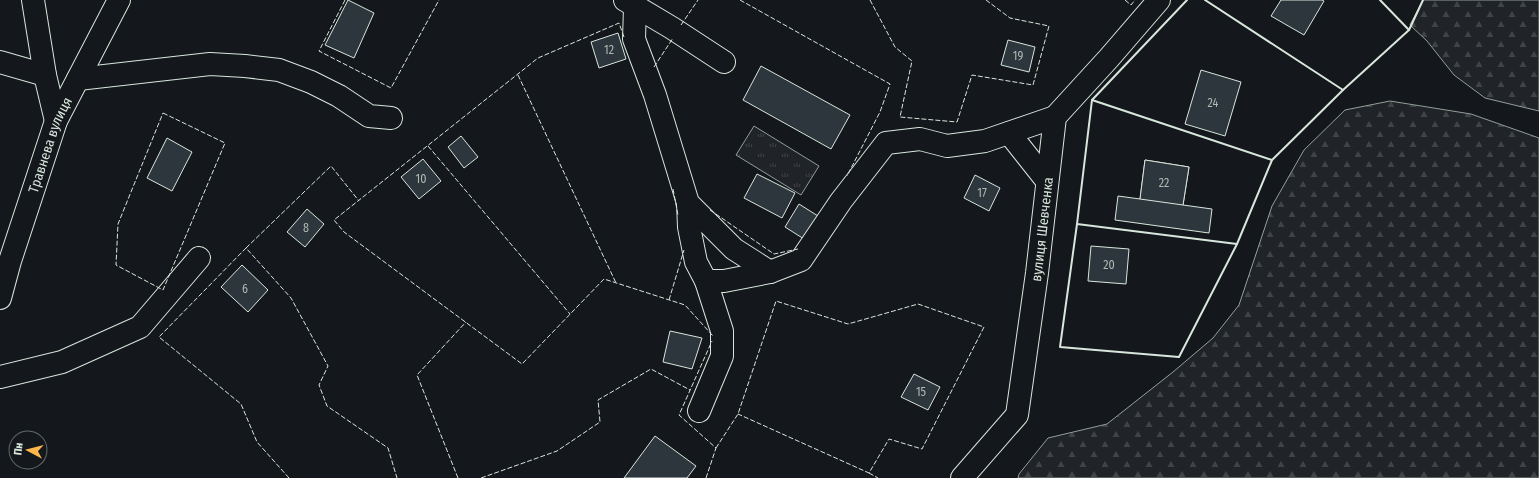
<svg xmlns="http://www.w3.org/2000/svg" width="1539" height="478" font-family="'Fira Sans Condensed',sans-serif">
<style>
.grass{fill:url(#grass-tufts);stroke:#939e99}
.forest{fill:url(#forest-firs);stroke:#939e99}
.building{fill:#2c363c;stroke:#d8e6dc}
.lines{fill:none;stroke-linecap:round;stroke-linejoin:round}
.minor-casing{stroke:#d8e6dc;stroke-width:24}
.minor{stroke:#14181c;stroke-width:22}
.fence{stroke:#d8e6dc;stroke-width:1;stroke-dasharray:5 2;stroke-linecap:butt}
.wall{stroke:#d8e6dc;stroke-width:2}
.labels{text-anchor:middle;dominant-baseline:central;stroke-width:3;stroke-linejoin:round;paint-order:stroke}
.number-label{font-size:12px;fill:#adbab4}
.street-label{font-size:14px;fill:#d8e6dc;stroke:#14181c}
</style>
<defs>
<pattern id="grass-tufts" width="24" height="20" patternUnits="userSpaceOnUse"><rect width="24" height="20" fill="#202428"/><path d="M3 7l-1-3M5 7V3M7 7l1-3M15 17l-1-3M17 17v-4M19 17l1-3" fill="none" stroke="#404447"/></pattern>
<pattern id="forest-firs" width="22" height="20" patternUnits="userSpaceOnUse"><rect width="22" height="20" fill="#202428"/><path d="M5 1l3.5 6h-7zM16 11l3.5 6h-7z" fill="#404447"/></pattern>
</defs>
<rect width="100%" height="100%" fill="#14181c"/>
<polygon class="grass" points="754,126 819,166 801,195 736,155"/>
<g class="forest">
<polygon points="1423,0 1539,0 1539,111 1485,98 1454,75 1427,41 1410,25"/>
<polygon points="1390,101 1471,114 1539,138 1539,478 1018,478 1019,474 1048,438 1107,424 1173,372 1213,338 1239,305 1272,206 1304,150 1345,110"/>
</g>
<g class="building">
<polygon points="348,0 374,13 354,58 325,45"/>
<polygon points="1281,0 1322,0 1324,1 1304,35 1271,16"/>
<polygon points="618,33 626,59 599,68 591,42"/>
<polygon points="1008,40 1035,47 1029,72 1001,65"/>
<polygon points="761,66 850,115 831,149 743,100"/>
<polygon points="1201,70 1241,82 1225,136 1185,124"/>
<polygon points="461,136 478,157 464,168 448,147"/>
<polygon points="167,138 192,152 172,191 147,178"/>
<polygon points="423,159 441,181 419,199 401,177"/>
<polygon points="1145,160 1189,167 1183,205 1212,209 1209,233 1115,220 1118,196 1140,199"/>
<polygon points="1145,160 1189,167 1183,205 1140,199"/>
<polygon points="757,174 795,193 782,218 744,198"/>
<polygon points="975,175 1000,188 989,211 964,198"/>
<polygon points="799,204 818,216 804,239 785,227"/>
<polygon points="307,209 324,224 305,247 287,232"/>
<polygon points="1091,246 1129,249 1126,284 1088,281"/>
<polygon points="242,265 268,290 248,312 221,287"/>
<polygon points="670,331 702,338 692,369 663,362"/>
<polygon points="914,374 940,387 928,410 901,397"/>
<polygon points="655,436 696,466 687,478 624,478"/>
</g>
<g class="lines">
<g class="minor-casing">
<g id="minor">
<polyline points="33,0 45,75 56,121"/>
<polyline points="625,0 672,28 724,62"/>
<polyline points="635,7 634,39 655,95 688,203 734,249 770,272 801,260 841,201 886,143 920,139 947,146 985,141 1055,117"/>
<polyline points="0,62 45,75"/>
<polyline points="78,79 210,64 245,66 279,70 311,82 339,96 369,116 391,118"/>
<polyline points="1009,133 1047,181"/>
<polyline points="688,203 689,227 696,262 706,281 722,331 722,356 699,411"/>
<polyline points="706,281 724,281 770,272"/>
<path id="s1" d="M 0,298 L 10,261 L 56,121 L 119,0"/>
<polyline points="0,377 62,362 140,327 199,258"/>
<path id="s2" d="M 962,478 L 1017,415 L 1037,273 L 1055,117 L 1109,58 L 1159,0"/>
</g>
</g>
<use href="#minor" class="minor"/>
<g class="fence">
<polyline points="345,0 319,51 391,88 439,0"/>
<polyline points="740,0 890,84 880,112 847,176"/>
<polyline points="870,0 895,47 912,61 900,117 957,122 972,75 1033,85 1049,26 1010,18 986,0"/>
<polyline points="1125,0 1131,5 1135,0"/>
<polyline points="681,25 698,0"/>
<polyline points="624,37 619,23 538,58 334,220 344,232 522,364 604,279 685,305 713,336"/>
<polyline points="654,67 673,38"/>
<polyline points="518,75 616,283"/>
<polygon points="163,113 225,143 163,290 116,265 118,224"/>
<polyline points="428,146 570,314"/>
<polyline points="673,189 678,215"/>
<polyline points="710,210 774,254 798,249"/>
<polyline points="246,248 331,166 359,201"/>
<polyline points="669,300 684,250"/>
<polyline points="716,448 738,414 776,301 848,324 918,304 984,327 922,449 889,439 869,473 738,414"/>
<polyline points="869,473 878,478"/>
<polyline points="289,478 257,442 241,404 159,337 246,248 291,298 328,366 319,385 327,406 388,448 397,478"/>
<polyline points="458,478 417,375 466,322"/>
<polyline points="481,478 557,451 600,422 598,400 651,369 690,390"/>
<polyline points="706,478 716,448 679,415 712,341"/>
</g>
<g class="wall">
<polyline points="1187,0 1092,100 1272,160"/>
<polyline points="1409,30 1423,0"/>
<polyline points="1343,90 1409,30 1380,0"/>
<polyline points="1092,100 1077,224 1237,244 1272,160 1343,90 1205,0"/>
<polyline points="1077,224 1060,347 1179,357 1237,244"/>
</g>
</g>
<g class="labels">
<g class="number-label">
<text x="609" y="50">12</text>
<text x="1018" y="56">19</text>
<text x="1213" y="103">24</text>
<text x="421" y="179">10</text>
<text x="1164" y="183">22</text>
<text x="982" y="193">17</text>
<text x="306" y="228">8</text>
<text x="1109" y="265">20</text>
<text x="245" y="289">6</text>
<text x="921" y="392">15</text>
</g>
<g class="street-label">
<text stroke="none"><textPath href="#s1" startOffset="161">Травнева вулиця</textPath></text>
<text stroke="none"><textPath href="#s2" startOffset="271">вулиця Шевченка</textPath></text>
</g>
</g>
<g transform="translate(28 450) rotate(277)"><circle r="19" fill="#14181c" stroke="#626a69"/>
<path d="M0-3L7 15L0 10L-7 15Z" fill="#ffb74d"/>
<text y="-6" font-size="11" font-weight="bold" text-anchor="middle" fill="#d8e6dc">Пн</text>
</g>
</svg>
